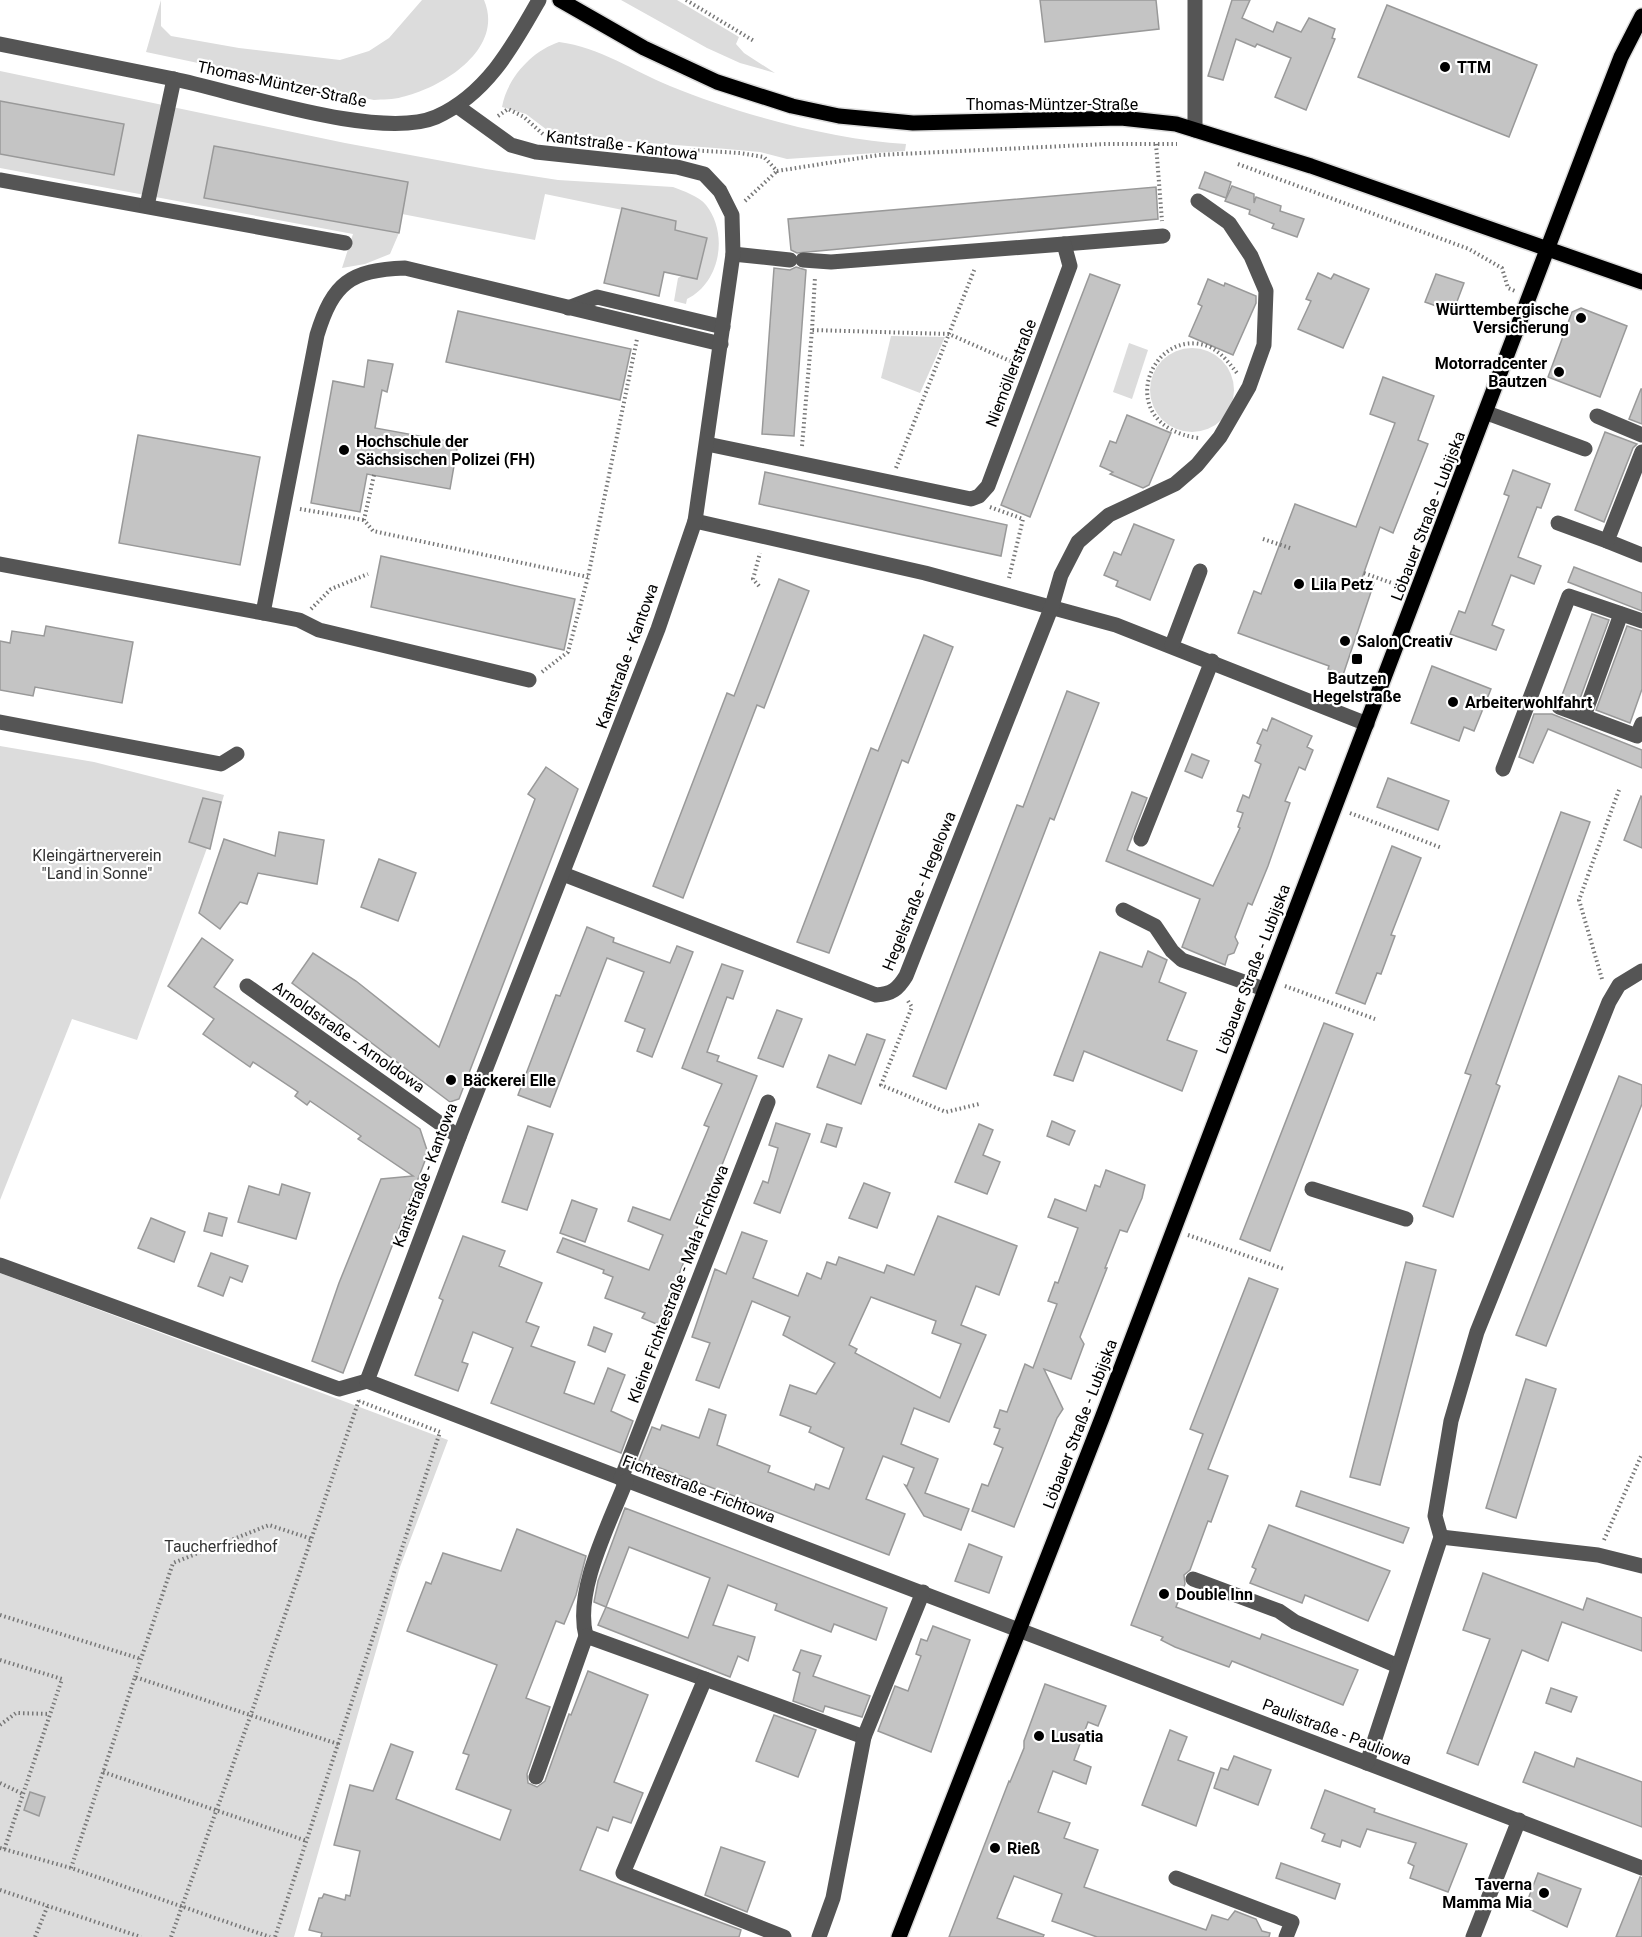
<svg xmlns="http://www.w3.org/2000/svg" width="1642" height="1937" font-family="Roboto,sans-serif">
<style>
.green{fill:#dcdcdc}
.building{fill:#c4c4c4;stroke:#999;stroke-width:1.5;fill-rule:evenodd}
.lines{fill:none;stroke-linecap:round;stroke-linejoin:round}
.major-casing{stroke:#dbdbdb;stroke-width:18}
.path{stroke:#777;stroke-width:4;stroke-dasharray:1.5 3;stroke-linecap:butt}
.minor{stroke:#555;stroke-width:15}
.major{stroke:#000;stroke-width:15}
.poi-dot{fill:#000;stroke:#fff;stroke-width:2}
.labels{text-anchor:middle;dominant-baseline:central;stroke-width:4.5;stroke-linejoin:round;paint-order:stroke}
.poi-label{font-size:16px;font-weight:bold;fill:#000;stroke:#fff;text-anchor:start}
.street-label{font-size:16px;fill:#000;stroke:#fff}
.park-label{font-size:16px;fill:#333;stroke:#fff}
</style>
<rect width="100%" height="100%" fill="#fff"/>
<g class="green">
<path d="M 161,0 L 161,26 L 171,36 L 239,48 L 340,60 L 369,51 L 389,38 L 422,0 L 484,0 C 505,49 442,88 402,97 C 393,100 383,99 374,100 L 146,52 Z"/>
<polygon points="621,0 677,0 739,37 736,44 744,53 775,73 740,63 707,48"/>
<path d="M 559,42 C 600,47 633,71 670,86 C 738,114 833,140 906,144 L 905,151 L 787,159 L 760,152 L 715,148 L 555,136 L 526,114 L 502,107 C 507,78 532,51 559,42 Z"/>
<path d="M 0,71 L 345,143 L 486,169 L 558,180 L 673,187 C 683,191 699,196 706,205 C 729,234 720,283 687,299 L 686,304 L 674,301 L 678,278 L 682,276 L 697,279 L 707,238 L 674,230 L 676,221 L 545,194 L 535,240 L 402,214 L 408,182 L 214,147 L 205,198 L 399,233 L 390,254 L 365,264 L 342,268 L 353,234 L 0,168 Z"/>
<polygon points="891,336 945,337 920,393 881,378"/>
<polygon points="1129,343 1148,350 1132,399 1113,392"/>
<circle cx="1192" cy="390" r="42"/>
<polygon points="0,746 94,762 224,795 215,826 137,1040 72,1019 0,1200"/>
<polygon points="0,1273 448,1440 400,1567 294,1937 0,1937"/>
</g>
<g class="building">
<polygon points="1040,0 1156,0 1159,29 1045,42"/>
<polygon points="1232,0 1250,0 1242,18 1273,32 1277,22 1301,32 1309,18 1335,29 1332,38 1335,39 1306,110 1275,97 1291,58 1257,44 1255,47 1236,39 1223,80 1208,76"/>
<polygon points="1387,5 1537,65 1509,137 1358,77"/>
<polygon points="0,101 124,124 114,175 0,154"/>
<polygon points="214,146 408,182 399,233 204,198"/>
<polygon points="1205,172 1231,182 1226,198 1199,188"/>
<polygon points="1232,186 1254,194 1254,203 1256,197 1281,206 1280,211 1304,219 1297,237 1272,228 1274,224 1249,214 1250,210 1225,201"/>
<polygon points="1156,187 1158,219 797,253 791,250 788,219"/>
<polygon points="622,208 676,221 675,230 707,238 697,279 664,272 659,296 604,283"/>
<polygon points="796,267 806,270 794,436 762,434 774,268 790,270"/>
<polygon points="1318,273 1331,279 1334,274 1369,289 1343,348 1298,329 1311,301 1306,299"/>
<polygon points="1090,274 1120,285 1030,517 1001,505"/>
<polygon points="1436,274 1464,283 1453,312 1425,302"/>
<polygon points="1208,279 1224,286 1225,283 1256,296 1256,303 1233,355 1189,336 1202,306 1198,304"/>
<polygon points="1581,308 1627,326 1600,397 1548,377 1572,312"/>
<polygon points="458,311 631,349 620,400 446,362"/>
<polygon points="368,360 393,364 387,392 382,390 375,428 458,443 450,489 367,474 360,512 311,503 333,381 364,387"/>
<polygon points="1383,377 1434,396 1418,440 1428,444 1393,533 1380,527 1362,578 1374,583 1343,675 1328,669 1329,666 1238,633 1254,591 1261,594 1295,504 1356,527 1395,423 1370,414"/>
<polygon points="1641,389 1642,389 1642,424 1629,419"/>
<polygon points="1127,415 1171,433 1149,485 1143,488 1110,474 1113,472 1100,466 1110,441 1116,443"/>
<polygon points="1605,432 1637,444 1633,448 1604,522 1575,510"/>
<polygon points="138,435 260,457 240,565 119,543"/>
<polygon points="1513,470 1550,484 1541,508 1537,507 1518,557 1541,566 1534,584 1511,575 1492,625 1504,630 1496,650 1450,634 1459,611 1465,613 1509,496 1504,494"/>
<polygon points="765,472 1007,525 1001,556 759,504"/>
<polygon points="1134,524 1174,540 1150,600 1116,586 1118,581 1104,575 1114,552 1121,555"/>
<polygon points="381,556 575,599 564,650 371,607"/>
<polygon points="1574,567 1642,593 1642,611 1568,582"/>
<polygon points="779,579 809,591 764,708 757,705 683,898 653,886 727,693 734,696"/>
<polygon points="1592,614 1609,620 1578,704 1561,698"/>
<polygon points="46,626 133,642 122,703 35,687 33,696 0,690 0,641 10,643 12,631 44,636"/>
<polygon points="1627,626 1642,631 1642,689 1630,723 1596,710"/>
<polygon points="924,635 953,647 908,763 902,760 829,953 797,942 871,748 878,751"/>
<polygon points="1432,666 1491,689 1474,731 1464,727 1459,741 1411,723"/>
<polygon points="1067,691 1099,703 1054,820 1050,818 946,1089 913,1076 1017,805 1023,807"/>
<polygon points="1534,714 1552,714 1642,750 1642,768 1548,729 1533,763 1519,757"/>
<polygon points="1272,718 1312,736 1307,747 1313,750 1305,770 1299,767 1285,801 1290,803 1268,866 1252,905 1248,903 1235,937 1238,943 1234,953 1228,955 1225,965 1182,947 1200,899 1106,861 1132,792 1147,798 1127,850 1213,886 1240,828 1238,827 1243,813 1237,811 1243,795 1249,798 1261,764 1255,761 1261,745 1257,743 1263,729 1267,731"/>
<polygon points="1192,754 1209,761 1202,778 1185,771"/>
<polygon points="546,767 578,789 459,1099 450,1102 292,983 313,953 356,981 439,1047 535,799 528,794"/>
<polygon points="1388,778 1449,801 1438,830 1377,807"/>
<polygon points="1641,796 1642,797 1642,848 1624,840"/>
<polygon points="203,798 221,802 210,849 189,842"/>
<polygon points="1561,812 1590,822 1496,1084 1500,1086 1453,1217 1423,1206 1471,1075 1465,1073"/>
<polygon points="279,832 324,840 317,884 258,873 247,904 240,902 220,929 199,913 224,839 275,856"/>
<polygon points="1392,846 1421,858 1391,935 1395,936 1381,974 1377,973 1365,1004 1336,993"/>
<polygon points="379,859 416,873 398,921 361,907"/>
<polygon points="587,927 614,938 613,942 670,963 677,946 693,952 652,1057 637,1051 645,1029 625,1021 644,972 607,958 550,1107 518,1095 556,995 560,996"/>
<polygon points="202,938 233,960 214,987 420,1129 428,1153 343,1373 312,1361 339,1283 381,1179 413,1176 358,1139 361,1136 310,1101 307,1105 295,1096 298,1092 253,1062 250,1067 203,1034 214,1019 168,986"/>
<polygon points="1148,951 1167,960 1159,982 1186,993 1167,1040 1197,1051 1182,1091 1084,1051 1073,1081 1054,1075 1100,952 1142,967"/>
<polygon points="722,964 743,971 733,999 727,997 707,1052 719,1056 717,1061 757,1076 659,1325 642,1318 645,1313 605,1298 613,1277 603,1273 604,1270 557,1252 563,1238 649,1270 663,1235 628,1221 633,1207 670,1220 709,1127 704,1125 722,1084 682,1068"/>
<polygon points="777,1010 802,1019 783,1067 758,1058"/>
<polygon points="1324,1023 1353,1034 1270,1251 1240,1239"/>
<polygon points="867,1034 885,1040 861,1104 817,1087 829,1055 855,1065"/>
<polygon points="1619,1076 1642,1085 1642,1104 1546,1346 1516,1335"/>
<polygon points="1052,1121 1075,1131 1069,1145 1047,1136"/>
<polygon points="776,1123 810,1134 780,1213 754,1203 763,1181 768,1183 778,1148 769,1145"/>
<polygon points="827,1124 842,1128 836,1147 821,1142"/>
<polygon points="979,1124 993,1130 983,1155 1000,1162 987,1194 955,1182"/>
<polygon points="528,1126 553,1134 527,1210 502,1202"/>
<polygon points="1106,1170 1145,1185 1142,1198 1127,1232 1120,1230 1105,1268 1107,1268 1080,1337 1084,1344 1071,1379 1044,1369 1063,1409 1057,1418 1014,1527 972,1511 982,1484 988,1486 1003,1448 994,1444 1000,1429 994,1427 1000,1410 1007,1412 1025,1364 1033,1368 1057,1304 1048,1301 1055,1282 1058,1283 1078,1228 1048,1217 1055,1199 1086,1211 1095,1185 1100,1187"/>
<polygon points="864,1183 890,1193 877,1228 849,1218"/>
<polygon points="282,1184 310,1193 296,1239 238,1222 249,1186 279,1195"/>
<polygon points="572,1200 597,1209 585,1242 560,1233"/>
<polygon points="209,1213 227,1218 222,1236 204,1231"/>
<path d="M 938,1216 L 1017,1246 L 999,1295 L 976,1286 L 961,1325 L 986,1335 L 949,1422 L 914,1408 L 901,1444 L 938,1459 L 925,1493 L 969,1509 L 961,1530 L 924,1516 L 905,1485 L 907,1486 L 914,1468 L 883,1456 L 866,1499 L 905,1514 L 889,1555 L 639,1460 L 652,1427 L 660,1430 L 662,1425 L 699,1438 L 709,1409 L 726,1415 L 717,1445 L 770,1466 L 768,1472 L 781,1477 L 814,1490 L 816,1484 L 829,1489 L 844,1448 L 809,1432 L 811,1427 L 780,1415 L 790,1385 L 816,1394 L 835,1363 L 783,1335 L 790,1317 L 752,1301 L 719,1388 L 696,1380 L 710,1343 L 692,1337 L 715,1269 L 726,1274 L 742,1232 L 767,1241 L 753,1278 L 798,1296 L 807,1273 L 821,1279 L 827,1262 L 836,1265 L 839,1257 L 884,1273 L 887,1265 L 914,1275 ZM 871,1297 L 936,1321 L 932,1333 L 961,1344 L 940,1398 L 855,1353 L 857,1349 L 849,1345 Z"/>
<polygon points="151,1218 185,1232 174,1262 138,1248"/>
<polygon points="463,1236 505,1251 499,1266 542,1283 526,1322 539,1327 531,1346 575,1362 564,1393 594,1404 608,1368 625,1375 611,1411 633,1421 621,1453 491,1403 513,1348 473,1332 462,1362 468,1364 458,1391 415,1375 443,1300 439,1298"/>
<polygon points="211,1253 248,1266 242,1282 230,1277 223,1296 198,1286"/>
<polygon points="1406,1262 1436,1270 1380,1485 1350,1477"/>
<polygon points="1249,1278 1278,1289 1208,1469 1228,1476 1211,1522 1208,1521 1190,1570 1184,1575 1185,1584 1176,1607 1260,1639 1262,1634 1358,1670 1343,1705 1232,1661 1229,1667 1175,1647 1161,1640 1163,1637 1131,1625 1203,1434 1190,1429"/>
<polygon points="594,1327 612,1334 605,1352 588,1345"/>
<polygon points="1526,1379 1556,1389 1516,1518 1486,1508"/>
<polygon points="1301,1491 1409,1528 1403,1543 1296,1506"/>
<path d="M 625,1508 L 887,1608 L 876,1640 L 834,1624 L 831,1632 L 775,1610 L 777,1604 L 728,1585 L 713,1625 L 755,1637 L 748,1661 L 738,1656 L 730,1677 L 598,1625 L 606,1607 L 594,1602 L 598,1581 ZM 629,1547 L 710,1578 L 688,1638 L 606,1607 Z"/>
<polygon points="1269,1525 1390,1571 1368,1621 1305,1595 1302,1603 1250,1583 1256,1569 1252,1567"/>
<polygon points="517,1529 586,1556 576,1595 564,1624 556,1621 526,1698 550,1707 527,1774 528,1783 537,1787 545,1781 569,1714 571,1715 588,1671 648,1695 614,1782 643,1793 631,1823 613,1817 608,1831 597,1827 580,1870 741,1930 739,1937 321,1937 322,1933 309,1930 319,1898 322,1898 324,1894 345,1900 346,1895 350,1896 360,1851 334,1845 350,1785 373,1791 391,1744 413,1752 396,1799 500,1840 511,1810 456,1789 469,1755 463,1753 497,1665 407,1631 426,1582 431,1584 443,1553 501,1571"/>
<polygon points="969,1544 1002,1557 989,1593 955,1581"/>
<polygon points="1483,1573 1583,1610 1587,1598 1642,1618 1642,1651 1562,1622 1548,1661 1522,1650 1478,1765 1447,1753 1490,1639 1463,1630"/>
<polygon points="933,1626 970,1640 931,1752 878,1731 895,1686 908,1691 921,1656 916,1654 921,1639 927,1641"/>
<polygon points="801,1650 821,1656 813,1676 870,1696 862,1717 825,1706 823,1712 793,1701 800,1673 793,1670"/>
<polygon points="1045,1684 1106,1706 1098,1726 1088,1722 1074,1760 1091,1767 1086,1784 1053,1771 1038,1812 1070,1823 1064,1838 1098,1850 1084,1887 1206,1930 1212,1915 1228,1920 1235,1911 1256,1919 1262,1931 1270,1933 1269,1937 1097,1937 1052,1921 1062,1894 1014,1876 997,1918 1044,1935 1043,1937 949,1937 1009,1781 1010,1782 1024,1748 1024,1741"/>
<polygon points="1551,1688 1577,1697 1571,1712 1546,1703"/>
<polygon points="774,1715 816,1730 798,1777 756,1761"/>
<polygon points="1170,1730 1187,1737 1178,1760 1214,1773 1196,1826 1142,1805"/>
<polygon points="1535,1752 1574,1767 1577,1758 1642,1782 1642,1827 1523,1782"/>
<polygon points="1234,1756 1271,1770 1258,1805 1214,1788 1221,1768 1228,1770"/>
<polygon points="1325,1790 1375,1809 1374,1812 1467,1844 1448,1892 1410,1878 1414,1866 1408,1863 1416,1843 1367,1829 1360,1847 1342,1840 1340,1847 1322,1841 1325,1834 1311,1828"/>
<polygon points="30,1792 45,1797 39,1816 24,1810"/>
<polygon points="721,1847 765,1862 747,1912 705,1895"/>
<polygon points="1281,1863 1340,1884 1335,1899 1276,1878"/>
<polygon points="1538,1873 1581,1889 1567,1927 1525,1907"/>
<polygon points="1640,1877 1642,1878 1642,1937 1616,1937"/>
</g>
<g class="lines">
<g class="major-casing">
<g id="major">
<polyline points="560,0 644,48 717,82 792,106 839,116 913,123 1121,118 1176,124 1311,166 1642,282"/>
<polyline points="899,1937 1102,1418 1593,129 1621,57 1642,16"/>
</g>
</g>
<g class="path">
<polyline points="686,0 754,41"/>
<polyline points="498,116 508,109 524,117 545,136"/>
<polyline points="1156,144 1162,221"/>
<polyline points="689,150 740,153 764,157 777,171 879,155 1106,144 1177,144"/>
<polyline points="1238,164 1469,249 1502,268 1508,288 1515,291"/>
<polyline points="745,201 777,171"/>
<polyline points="812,330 815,277"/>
<path d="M 1198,438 C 1110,425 1151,323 1210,347 C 1222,353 1229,363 1237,373"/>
<polyline points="802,446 812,330 949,334 1017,364"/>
<polyline points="896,468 975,268"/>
<polyline points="374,475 364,520 373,531 588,577"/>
<polyline points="990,507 1023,519 1009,578"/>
<polyline points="300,509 364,520"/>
<polyline points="1263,539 1290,548"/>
<polyline points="1364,573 1400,586"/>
<polyline points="759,586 753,579 760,553"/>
<polyline points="311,609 331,589 368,574"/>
<polyline points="542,672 568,652 588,577 637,339"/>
<polyline points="1350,813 1442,848"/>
<polyline points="1602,979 1579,900 1619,790"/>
<polyline points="1285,986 1375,1019"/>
<polyline points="908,1001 912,1007 881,1085 946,1112 979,1104"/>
<polyline points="1188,1235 1284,1269"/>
<polyline points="1604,1540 1642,1454"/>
<polyline points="0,1615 141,1659"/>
<polyline points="0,1660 62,1679 4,1850"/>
<polyline points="135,1677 173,1563 269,1525 312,1539"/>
<polyline points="0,1725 16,1713 50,1714"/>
<polyline points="338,1744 440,1432 359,1401"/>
<polyline points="103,1772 307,1841"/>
<polyline points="0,1783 23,1794"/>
<polyline points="0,1848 71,1868 270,1937"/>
<polyline points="71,1868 135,1677 338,1744 275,1937"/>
<polyline points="0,1890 141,1937"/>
<polyline points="35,1937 48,1905"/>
<polyline points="171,1937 250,1717 359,1400"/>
</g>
<g class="minor">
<polyline points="1195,0 1195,130"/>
<path d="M 0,44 C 58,56 116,67 174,79 C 237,92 380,141 436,117 C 487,94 513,46 539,0"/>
<polyline points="0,180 345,243"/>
<polyline points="147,206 174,79"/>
<polyline points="1064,244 1163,236"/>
<polyline points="733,254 790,260"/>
<polyline points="568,308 597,297 723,327"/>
<polyline points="1487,413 1585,449"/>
<polyline points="1597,416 1642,435"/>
<polyline points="707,444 971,499 979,496 988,486 1070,266 1064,244 831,262 803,260"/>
<polyline points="1642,452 1607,541 1642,555"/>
<polyline points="695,521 925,573 1116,625 1367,724"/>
<polyline points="1558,523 1607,541"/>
<polyline points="0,564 263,613"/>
<polyline points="1172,645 1200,571"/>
<path d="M 529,680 L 319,630 L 299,620 L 263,613 L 317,335 C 333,283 350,270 405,268 L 721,344"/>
<polyline points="1559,707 1637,736 1642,724"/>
<polyline points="1584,716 1621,614"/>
<polyline points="0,722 221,764 237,754"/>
<polyline points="1503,769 1569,596 1642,621"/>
<polyline points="1141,839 1212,661"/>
<path d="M 563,874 L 876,995 C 892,994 898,989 906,976 L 1052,606 L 1061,575 L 1078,542 L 1109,515 L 1175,484 L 1197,465 L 1220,437 L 1249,387 L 1264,345 L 1266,291 L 1251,256 L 1229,223 L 1198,201"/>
<polyline points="1123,910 1155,926 1172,951 1182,960 1264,989"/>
<polyline points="247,986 459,1137"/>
<polyline points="1312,1189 1406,1219"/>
<polyline points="0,1265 339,1389 367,1381"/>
<polyline points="367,1381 459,1137 658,629 695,521 733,254 732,215 720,191 704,174 677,167 536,152 511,145 457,106"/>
<polyline points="367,1381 1642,1868"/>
<polyline points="621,1479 768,1102"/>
<polyline points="1441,1537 1598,1555 1642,1566"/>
<polyline points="1193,1579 1279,1611 1295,1622 1398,1666"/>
<path d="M 586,1636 C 574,1591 609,1525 626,1481"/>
<polyline points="1367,1763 1441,1537 1435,1516 1451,1421 1477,1332 1609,1002 1619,985 1642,971"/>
<polyline points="536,1777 586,1636 705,1679"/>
<polyline points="1176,1878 1292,1922 1286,1937"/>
<polyline points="784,1937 623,1873 705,1679 864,1737"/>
<polyline points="819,1937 833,1898 864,1737 923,1592"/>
<polyline points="1473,1937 1519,1820"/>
</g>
<use href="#major" class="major"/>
</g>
<g class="poi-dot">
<circle cx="1445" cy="67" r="6"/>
<circle cx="1581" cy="318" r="6"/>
<circle cx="1559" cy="372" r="6"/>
<circle cx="344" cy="450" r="6"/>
<circle cx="1299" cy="584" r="6"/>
<circle cx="1345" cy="641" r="6"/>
<rect x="1351" y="653" width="12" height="12" rx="3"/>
<circle cx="1453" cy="702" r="6"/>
<circle cx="451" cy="1080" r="6"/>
<circle cx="1164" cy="1594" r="6"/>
<circle cx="1039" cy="1736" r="6"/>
<circle cx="995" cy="1848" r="6"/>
<circle cx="1544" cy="1893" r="6"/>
</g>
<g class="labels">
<g class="poi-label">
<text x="1457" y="67">TTM</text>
<text x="1569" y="309" text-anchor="end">Württembergische<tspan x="1569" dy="18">Versicherung</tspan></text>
<text x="1547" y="363" text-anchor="end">Motorradcenter<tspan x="1547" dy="18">Bautzen</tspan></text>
<text x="356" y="441">Hochschule der<tspan x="356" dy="18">Sächsischen Polizei (FH)</tspan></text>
<text x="1311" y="584">Lila Petz</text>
<text x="1357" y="641">Salon Creativ</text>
<text x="1357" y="678" text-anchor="middle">Bautzen<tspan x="1357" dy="18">Hegelstraße</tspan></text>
<text x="1465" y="702">Arbeiterwohlfahrt</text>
<text x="463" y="1080">Bäckerei Elle</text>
<text x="1176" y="1594">Double Inn</text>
<text x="1051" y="1736">Lusatia</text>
<text x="1007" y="1848">Rieß</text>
<text x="1532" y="1884" text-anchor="end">Taverna<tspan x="1532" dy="18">Mamma Mia</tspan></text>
</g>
<g class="street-label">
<text transform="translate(282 84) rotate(12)">Thomas-Müntzer-Straße</text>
<text x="1052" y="104">Thomas-Müntzer-Straße</text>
<text transform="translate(622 145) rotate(7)">Kantstraße - Kantowa</text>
<text transform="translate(1011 373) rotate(-69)">Niemöllerstraße</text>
<text transform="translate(1428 516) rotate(-69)">Löbauer Straße - Lubijska</text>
<text transform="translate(627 656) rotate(-70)">Kantstraße - Kantowa</text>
<text transform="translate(919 891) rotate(-68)">Hegelstraße - Hegelowa</text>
<text transform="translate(1253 969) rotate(-69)">Löbauer Straße - Lubijska</text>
<text transform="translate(349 1037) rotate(35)">Arnoldstraße - Arnoldowa</text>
<text transform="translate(425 1175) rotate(-69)">Kantstraße - Kantowa</text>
<text transform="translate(678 1284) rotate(-69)">Kleine Fichtestraße - Mała Fichtowa</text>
<text transform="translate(1080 1424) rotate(-69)">Löbauer Straße - Lubijska</text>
<text transform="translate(699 1489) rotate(21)">Fichtestraße -Fichtowa</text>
<text transform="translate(1337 1732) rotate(21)">Paulistraße - Pauliowa</text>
</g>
<g class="park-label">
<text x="97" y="855">Kleingärtnerverein<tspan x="97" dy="18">"Land in Sonne"</tspan></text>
<text x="221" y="1546">Taucherfriedhof</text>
</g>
</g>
</svg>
